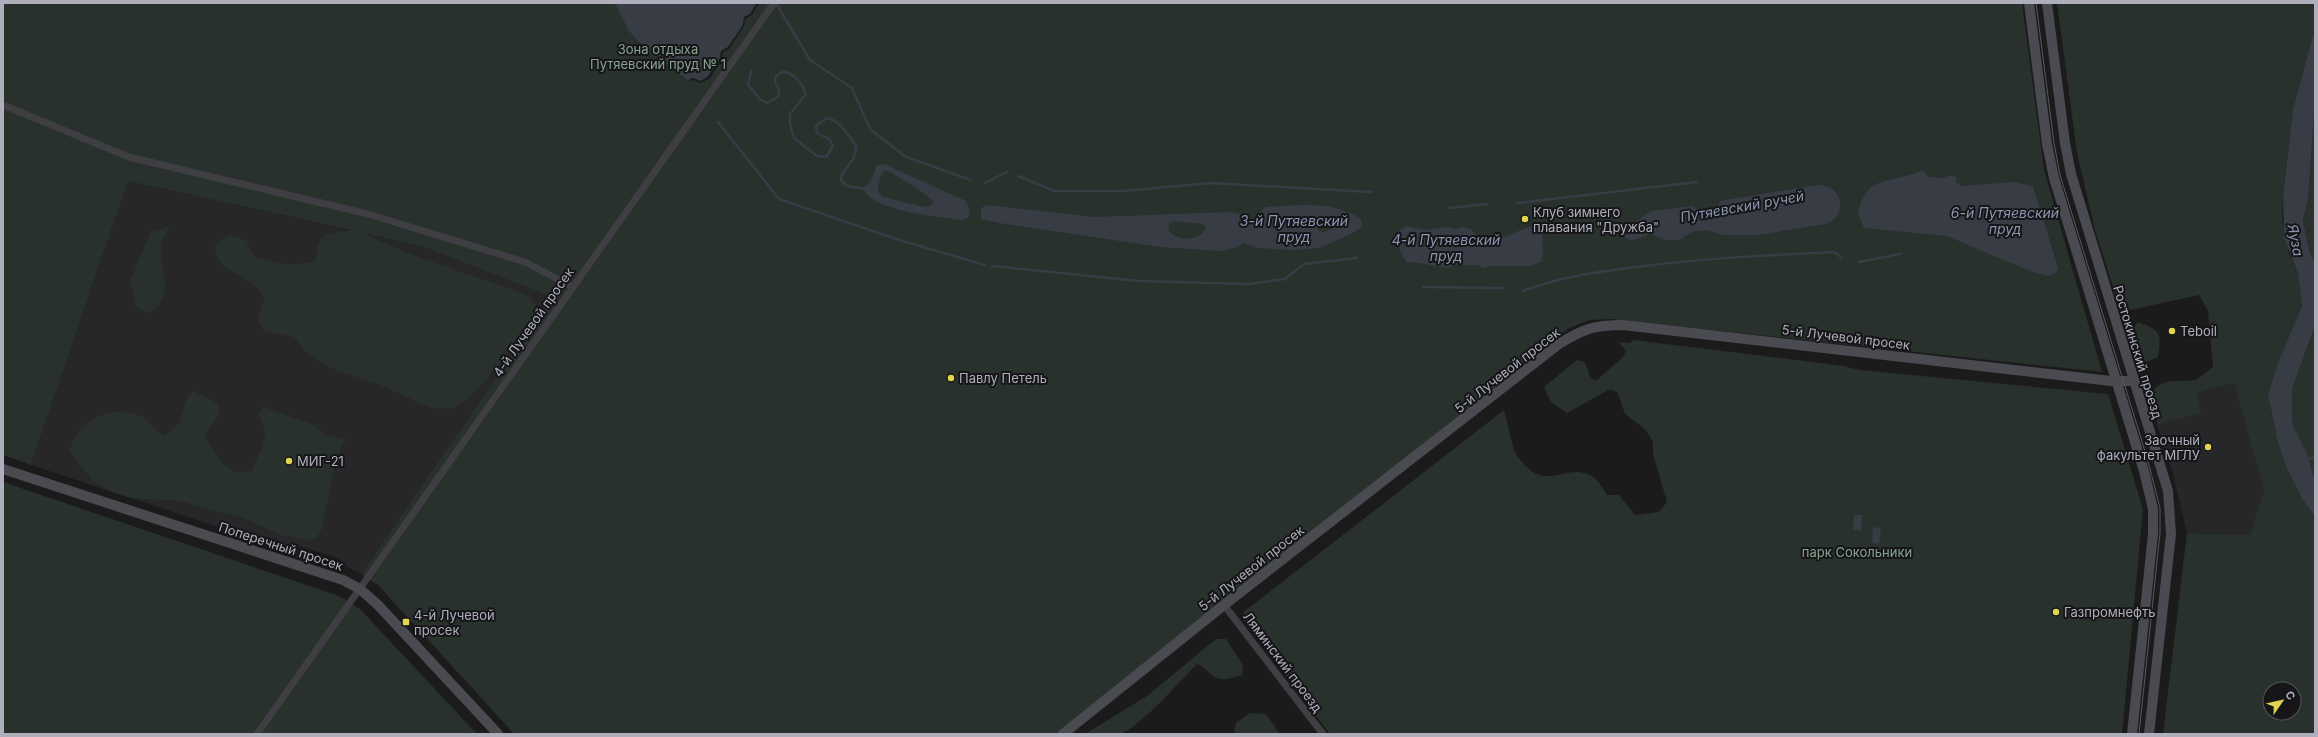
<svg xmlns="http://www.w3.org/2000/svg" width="2318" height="737" font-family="Inter,sans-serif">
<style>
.built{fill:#272729}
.green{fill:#29312c;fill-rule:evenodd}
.water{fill:#373c45;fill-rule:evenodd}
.pier{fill:#1b1b1c}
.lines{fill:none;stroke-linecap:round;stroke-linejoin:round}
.stream{stroke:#373c45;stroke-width:2.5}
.street{stroke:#3e3e43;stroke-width:7}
.secondary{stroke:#4a4a51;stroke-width:10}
.tram{stroke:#585960;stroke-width:1}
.poi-dot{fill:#e1d54f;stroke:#161618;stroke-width:1.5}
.labels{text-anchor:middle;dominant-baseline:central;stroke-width:4;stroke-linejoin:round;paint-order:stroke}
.park-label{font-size:13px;fill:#88a390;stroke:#161618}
.poi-label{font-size:13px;fill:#aeafbb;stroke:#161618;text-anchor:start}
.street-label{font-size:13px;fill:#aeafbb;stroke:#161618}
.water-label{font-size:14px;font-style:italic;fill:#8a95b1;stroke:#161618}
</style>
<rect width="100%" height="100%" fill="#1b1b1c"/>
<g class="built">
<polygon points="128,181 424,247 553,297 361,574 344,565 339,558 293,544 285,549 31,465"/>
<polygon points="2234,383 2264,491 2250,535 2187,533 2172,470 2157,425 2202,413 2197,393"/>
</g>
<g class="green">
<path d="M 3,3 L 2022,3 L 2044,170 L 2102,372 L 1611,319 L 1590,320 L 1569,328 L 1058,734 L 514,734 L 378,585 L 361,574 L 552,297 L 424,247 L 362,233 L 407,253 L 527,295 L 538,308 L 522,338 L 483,383 L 465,400 L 451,409 L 431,408 L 378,384 L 333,369 L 307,354 L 294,337 L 264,331 L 258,321 L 261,307 L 265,299 C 261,291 246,278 237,274 C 222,267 218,263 215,247 L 229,235 L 246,240 L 254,257 L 287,265 L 315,262 L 318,244 L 324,235 L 350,230 L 128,181 L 31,465 L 3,455 Z"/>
<path d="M 2057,3 L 2315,3 L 2315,28 L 2293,109 L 2283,195 L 2282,221 L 2288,251 L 2298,274 L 2302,306 L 2268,395 L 2278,443 L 2287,469 L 2302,499 L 2315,517 L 2315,734 L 2163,734 L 2187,533 L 2250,535 L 2264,491 L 2234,383 L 2197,393 L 2202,413 L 2157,425 L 2157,411 L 2151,393 C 2163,376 2179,383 2196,380 L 2213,367 L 2208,311 L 2199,295 L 2121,312 L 2095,230 L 2077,153 ZM 2270,689 L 2294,689 L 2294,713 L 2270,713 Z"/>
<polygon points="2315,104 2315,262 2309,251 2303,220 2308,199"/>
<path d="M 169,226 C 167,232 161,242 161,249 C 160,272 176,299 149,313 L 136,307 L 130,281 L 151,232 Z"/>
<path d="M 2138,322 C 2160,330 2162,333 2158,357 L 2146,362 C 2139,354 2131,341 2130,332 Z"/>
<polygon points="2315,326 2315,481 2309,462 2293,426 2292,409 2292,389"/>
<path d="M 1633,340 L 1844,366 L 1859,370 L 2108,394 L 2143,509 L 2122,734 L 1330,734 L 1245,622 L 1242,616 L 1245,611 L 1504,410 C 1508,422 1511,447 1518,457 C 1545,496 1565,461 1592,476 C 1598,479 1603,489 1607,495 L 1619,495 L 1635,515 L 1659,512 L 1667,502 L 1653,454 L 1653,442 L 1645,429 L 1625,414 L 1618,393 L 1610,389 L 1567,413 L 1551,402 L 1544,387 L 1577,360 L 1585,362 L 1591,379 L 1597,380 L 1622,358 L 1626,351 L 1619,342 L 1630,343 Z"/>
<path d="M 193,391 L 219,404 L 220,413 L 205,436 C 214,453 230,481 252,470 C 263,444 271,440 258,413 L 264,407 L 314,425 L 326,435 L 345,439 L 335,464 L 322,529 L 317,537 L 308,540 L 281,535 L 238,516 L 210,510 L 181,501 L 130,498 L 110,491 L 92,480 L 69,451 C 79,420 115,400 144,418 C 152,424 156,432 165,436 L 178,424 L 187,398 Z"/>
<polygon points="3,482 339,596 360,609 477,734 3,734"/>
<path d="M 1216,639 L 1226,639 L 1243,665 L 1242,675 C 1233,678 1221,682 1213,676 C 1206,671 1206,668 1197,664 C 1182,679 1138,730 1119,734 C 1108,736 1095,734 1085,734 L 1147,696 Z"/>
<polygon points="1250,713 1266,714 1280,734 1234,734 1236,723"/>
</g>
<g class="water">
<path d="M 615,3 L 757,3 L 750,14 L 744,17 L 743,25 L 728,47 L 720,53 C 719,63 710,78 701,81 L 694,78 L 688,80 L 638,41 L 629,31 Z"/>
<polygon points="2315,28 2315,104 2308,199 2303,220 2309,251 2315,262 2315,326 2292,389 2292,409 2293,426 2307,454 2315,481 2315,517 2302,499 2287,469 2278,443 2268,395 2278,363 2302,306 2298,274 2284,238 2283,195 2293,109"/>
<path d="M 884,164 L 966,201 L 970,210 L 968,218 L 960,220 C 939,216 871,212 863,188 L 871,181 L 877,165 ZM 885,170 C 893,173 929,195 933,201 L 932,205 L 924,207 L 883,197 L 878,192 C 878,185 879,175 885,170 Z"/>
<path d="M 1923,170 L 1928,177 L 1943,178 L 1951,175 L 1957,178 L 1956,183 L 1961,186 L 2013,182 L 2033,186 L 2058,268 L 2055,274 L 2049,276 L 2032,272 L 1947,236 L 1864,228 L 1858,213 C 1867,172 1892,185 1923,170 Z"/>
<path d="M 1817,185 C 1843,185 1849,214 1826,224 L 1758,235 L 1723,235 L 1707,230 L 1692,232 L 1679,240 L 1664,240 L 1650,234 L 1632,241 L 1625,238 L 1622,229 L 1624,226 L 1632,225 L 1650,211 L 1693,206 C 1702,213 1708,214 1718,209 L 1720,201 Z"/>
<path d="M 986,205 L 1095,217 L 1229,212 L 1237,213 L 1259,224 L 1263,222 L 1262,210 L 1266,207 C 1298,205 1333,200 1361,219 L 1362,227 L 1355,232 L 1320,248 L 1294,250 L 1258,248 L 1243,243 L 1235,248 L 1220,251 L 1160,247 L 999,223 L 981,219 L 981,208 ZM 1330,216 L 1337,217 L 1342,224 L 1324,232 L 1318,231 L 1317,226 ZM 1174,221 L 1203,224 L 1206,229 C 1198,241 1177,242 1168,230 L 1170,223 Z"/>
<path d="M 1536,224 L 1542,230 L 1543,254 L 1541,262 L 1531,266 L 1489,266 L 1485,268 L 1476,265 L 1454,265 L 1448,268 L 1413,262 L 1407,263 C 1400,253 1396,242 1400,230 L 1406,226 L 1425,230 L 1448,227 L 1456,229 C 1472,222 1477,239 1488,245 L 1497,240 Z"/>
<polygon points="1854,515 1862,515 1861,531 1853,530"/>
<polygon points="1873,527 1881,528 1879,544 1872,543"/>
</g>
<polygon class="pier" points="757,3 759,3 752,15 745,19 744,26 729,49 723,52 722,60 710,78 701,83 693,80 687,82 692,78 701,81 708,76 720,59 721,51 728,47 743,25 744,17 750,14"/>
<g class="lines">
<g class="stream">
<polyline points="777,5 810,60 852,88 870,129 906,157 971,180"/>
<path d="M 751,71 L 748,85 L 760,99 L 767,103 L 778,97 L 779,89 L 775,82 L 776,76 C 788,64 802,83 806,94 L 790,114 L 790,124 L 794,138 L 817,156 L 826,157 L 833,146 L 829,139 L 817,133 L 816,126 L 827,118 C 841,121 848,135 856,146 C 857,164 841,167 841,180 L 847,186 L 865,189"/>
<polyline points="718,122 779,199 899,240 985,265"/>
<polyline points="1018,176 1054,191 1123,191 1211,183 1371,192"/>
<polyline points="985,183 1007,172"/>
<polyline points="1517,203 1697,182"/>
<polyline points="1449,208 1488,204"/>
<polyline points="1859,262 1900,254"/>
<polyline points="992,266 1139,281 1248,284 1285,279 1304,264 1357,258"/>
<polyline points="1423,287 1504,288"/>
<path d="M 1523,291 C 1562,276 1603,271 1645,266 C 1708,258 1770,255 1834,252 L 1842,258"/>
<polyline points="2306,460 2315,457"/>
</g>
<g class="street">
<polyline points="3,105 129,157 368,214 525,262 573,287"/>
<polyline points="1224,605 1323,734"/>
<polyline points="257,734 774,3"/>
</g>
<g class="secondary">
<polyline points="2029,3 2047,144 2054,178 2144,471 2153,509 2153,534 2132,734"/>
<polyline points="2047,3 2065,143 2071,174 2168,491 2171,534 2149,734"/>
<polyline points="3,469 343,580 360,589 378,605 498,734"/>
<path d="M 1063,734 L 1224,605 L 1559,344 C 1583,329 1594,325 1623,325 L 2111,381 L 2133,381"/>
</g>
<polyline class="tram" points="2036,3 2054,143 2060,175 2148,461 2160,508 2160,533 2139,734"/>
</g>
<g class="poi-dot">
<circle cx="1525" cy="219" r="4"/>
<circle cx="2172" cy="331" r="4"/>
<circle cx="951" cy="378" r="4"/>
<circle cx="2208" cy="447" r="4"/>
<circle cx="289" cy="461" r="4"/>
<circle cx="2056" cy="612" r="4"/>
<rect x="402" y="618" width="8" height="8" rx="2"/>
</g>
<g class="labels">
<g class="park-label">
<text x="658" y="49">Зона отдыха<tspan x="658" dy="15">Путяевский пруд № 1</tspan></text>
<text x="1857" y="552">парк Сокольники</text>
</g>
<g class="poi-label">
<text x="1533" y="212">Клуб зимнего<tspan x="1533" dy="15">плавания "Дружба"</tspan></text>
<text x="2180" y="331">Teboil</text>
<text x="959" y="378">Павлу Петель</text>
<text x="2200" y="440" text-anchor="end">Заочный<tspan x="2200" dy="15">факультет МГЛУ</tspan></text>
<text x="297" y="461">МИГ-21</text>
<text x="2064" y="612">Газпромнефть</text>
<text x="414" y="615">4-й Лучевой<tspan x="414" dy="15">просек</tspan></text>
</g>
<g class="street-label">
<text transform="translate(533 322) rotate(-55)">4-й Лучевой просек</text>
<text transform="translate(1846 337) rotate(7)">5-й Лучевой просек</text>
<text transform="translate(2138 352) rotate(73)">Ростокинский проезд</text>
<text transform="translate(1507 370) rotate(-38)">5-й Лучевой просек</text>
<text transform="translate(281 546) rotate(18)">Поперечный просек</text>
<text transform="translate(1251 568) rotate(-38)">5-й Лучевой просек</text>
<text transform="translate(1283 662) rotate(53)">Ляминский проезд</text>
</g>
<g class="water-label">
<text transform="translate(1742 206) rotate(-10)">Путяевский ручей</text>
<text x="2005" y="212">6-й Путяевский<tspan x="2005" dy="16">пруд</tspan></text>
<text x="1294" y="220">3-й Путяевский<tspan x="1294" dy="16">пруд</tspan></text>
<text x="1446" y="239">4-й Путяевский<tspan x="1446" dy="16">пруд</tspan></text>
<text transform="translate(2296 240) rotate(79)">Яуза</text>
</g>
</g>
<rect width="2318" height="737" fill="none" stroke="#aeafbb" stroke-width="8"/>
<g transform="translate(2282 701) rotate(56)"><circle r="19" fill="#161618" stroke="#535359"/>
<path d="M0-3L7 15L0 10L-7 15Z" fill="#e1d54f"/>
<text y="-6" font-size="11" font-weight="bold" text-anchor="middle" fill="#aeafbb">С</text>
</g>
</svg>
